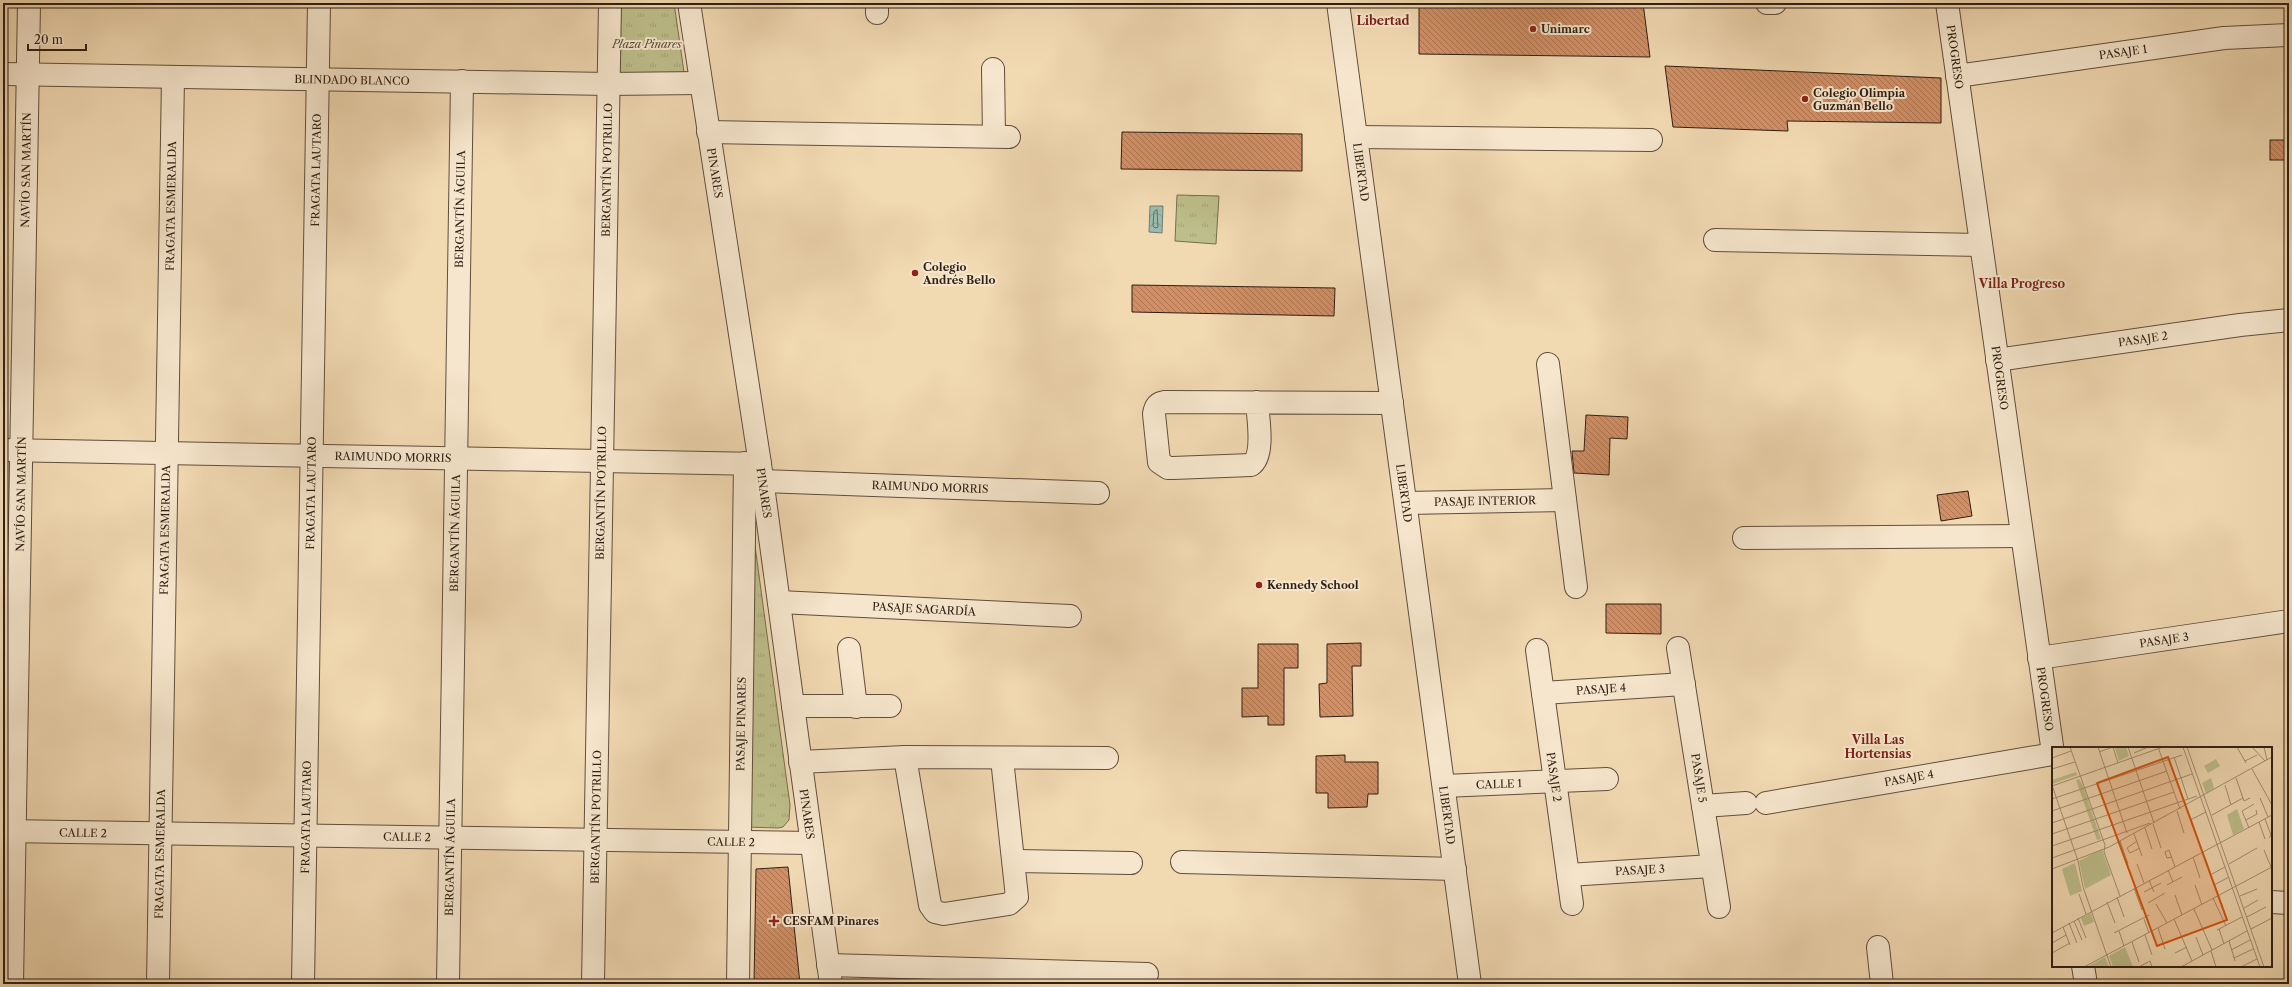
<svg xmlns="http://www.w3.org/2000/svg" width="2292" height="987" font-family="'Libre Caslon Text',serif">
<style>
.park{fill:url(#park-tufts);stroke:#766e4f}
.water{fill:url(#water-waves);stroke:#707c70}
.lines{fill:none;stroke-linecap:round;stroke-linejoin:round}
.shore{stroke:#656c60;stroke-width:1}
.building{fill:url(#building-back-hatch);stroke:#2f1f14}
.minor-casing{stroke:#604e3c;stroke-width:24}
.tertiary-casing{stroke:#604e3c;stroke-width:24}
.minor{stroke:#f6e6cd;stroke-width:22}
.tertiary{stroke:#f6e6cd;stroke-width:22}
.poi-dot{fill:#8f2418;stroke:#f6e6cd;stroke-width:1.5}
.labels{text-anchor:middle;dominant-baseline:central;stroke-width:4;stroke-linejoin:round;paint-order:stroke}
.poi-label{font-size:11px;font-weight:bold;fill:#2f1f14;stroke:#f6e6cd;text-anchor:start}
.park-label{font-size:11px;font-style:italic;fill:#5a4f37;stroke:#f6e6cd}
.street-label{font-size:11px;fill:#2f1f14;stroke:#f6e6cd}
.neighbourhood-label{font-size:12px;font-weight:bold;fill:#7a1f14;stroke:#f6e6cd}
.inset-road{fill:none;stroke:#a38f73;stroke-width:1}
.view{fill:#d6530d;fill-opacity:0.15;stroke:#d6530d;stroke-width:2}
.inset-edge{fill:none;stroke:#2f1f14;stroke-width:2}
</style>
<defs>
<pattern id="park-tufts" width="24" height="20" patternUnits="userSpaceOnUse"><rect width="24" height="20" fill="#bdbe8a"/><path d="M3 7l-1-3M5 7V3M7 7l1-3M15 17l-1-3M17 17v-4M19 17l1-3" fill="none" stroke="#a3a376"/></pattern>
<pattern id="water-waves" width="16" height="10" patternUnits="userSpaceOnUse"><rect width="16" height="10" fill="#9bbaad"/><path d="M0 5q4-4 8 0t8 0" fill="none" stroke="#869f94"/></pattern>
<pattern id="building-back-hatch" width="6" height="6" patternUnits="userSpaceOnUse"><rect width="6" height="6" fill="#d28f65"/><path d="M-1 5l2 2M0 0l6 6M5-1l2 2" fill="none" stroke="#ab7452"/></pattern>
</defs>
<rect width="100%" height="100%" fill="#f1d9b2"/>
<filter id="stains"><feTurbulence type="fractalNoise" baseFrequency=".005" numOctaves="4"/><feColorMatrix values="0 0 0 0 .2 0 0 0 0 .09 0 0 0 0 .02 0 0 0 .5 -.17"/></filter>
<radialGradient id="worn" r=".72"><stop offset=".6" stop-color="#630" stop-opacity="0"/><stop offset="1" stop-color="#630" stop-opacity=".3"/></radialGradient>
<g class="park">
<polygon points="616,3 674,3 685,79 627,78 616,72"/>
<polygon points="1177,195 1219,196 1216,244 1175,241"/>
<polygon points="751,516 790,805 789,820 783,827 778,828 746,827"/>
</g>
<polygon class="water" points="1150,206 1163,206 1162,233 1149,232"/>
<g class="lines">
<polygon class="shore" points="1157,210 1158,227 1155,228 1153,226 1154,212"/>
</g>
<g class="building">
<polygon points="1419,3 1643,3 1650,57 1419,54"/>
<polygon points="1665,66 1941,78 1941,123 1787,121 1788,131 1673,127"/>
<polygon points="1122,132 1302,134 1302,171 1121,169"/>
<rect x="2270" y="140" width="19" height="20"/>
<polygon points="1132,285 1335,288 1334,316 1132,312"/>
<polygon points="1586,415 1628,417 1627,439 1610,438 1609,475 1574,473 1572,451 1584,451"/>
<polygon points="1968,491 1972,516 1941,521 1937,495"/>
<polygon points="1606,604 1661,604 1661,634 1606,633"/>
<polygon points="1361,643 1361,666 1352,666 1353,716 1320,717 1319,684 1327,683 1327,644"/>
<polygon points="1258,644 1298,644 1298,668 1284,668 1284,725 1268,725 1268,716 1242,717 1242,688 1258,688"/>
<polygon points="1345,755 1345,762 1378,762 1378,794 1368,794 1367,807 1328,808 1328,793 1316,793 1316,756"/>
<polygon points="788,867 800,984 754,984 756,869"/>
</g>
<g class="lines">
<g class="minor-casing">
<g id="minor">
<polyline points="877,3 877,13"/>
<polyline points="1767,3 1775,3"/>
<polyline points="993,69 994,136"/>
<polyline points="3,74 608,84 701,83"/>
<polyline points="1957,76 2224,38 2289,35"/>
<polyline points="708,132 1009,137"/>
<polyline points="1356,137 1651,140"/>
<polyline points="1715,240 1981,245"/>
<polyline points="1997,360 2240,325 2289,320"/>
<polyline points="1548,364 1576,587"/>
<path d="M 1257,402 C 1258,419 1265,455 1251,465 L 1173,468 L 1168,468 L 1159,462 L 1154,414 C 1155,407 1158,403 1165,402 L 1392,403"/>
<polyline points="3,450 760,464"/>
<polyline points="762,481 1098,493"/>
<polyline points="1406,503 1565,500"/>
<polyline points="1744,538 2022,536"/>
<polyline points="779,602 1070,616"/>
<polyline points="1678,648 1719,907"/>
<polyline points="849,649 856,707"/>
<polyline points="1537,650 1572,904"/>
<polyline points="2039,658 2289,621"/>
<polyline points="1543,693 1684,684"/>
<polyline points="793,706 890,706"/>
<polyline points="905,757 930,905 935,912 944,914 1009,904 1017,897 1002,759"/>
<polyline points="800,762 905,757 1107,758"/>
<polyline points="1444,786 1607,779"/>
<polyline points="1766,803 2053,754"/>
<polyline points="1703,806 1746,803"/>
<polyline points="3,831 811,843"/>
<polyline points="1014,861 1131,863"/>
<polyline points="1182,862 1455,869"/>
<polyline points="1568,875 1712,866"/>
<polyline points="2271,902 2289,903"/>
<polyline points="1878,947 1882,984"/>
<polyline points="828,965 1147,974"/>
<polyline points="12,984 29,3"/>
<polyline points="158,984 173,77"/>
<polyline points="303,984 319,3"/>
<polyline points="448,984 462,81"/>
<polyline points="593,984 610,3"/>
<polyline points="738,984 745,463"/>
</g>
</g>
<g class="tertiary-casing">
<g id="tertiary">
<polyline points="689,3 760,464 831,984"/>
<polyline points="1338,3 1470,984"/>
<polyline points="1947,3 2053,753"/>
<polyline points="2083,966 2086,984"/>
</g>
</g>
<use href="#minor" class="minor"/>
<use href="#tertiary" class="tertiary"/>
</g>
<g class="poi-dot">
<circle cx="1533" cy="29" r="4"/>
<circle cx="1805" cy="99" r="4"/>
<circle cx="915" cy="273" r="4"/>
<circle cx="1259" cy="585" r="4"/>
<path d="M772 915h4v4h4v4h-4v4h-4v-4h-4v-4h4z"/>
</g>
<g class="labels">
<g class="poi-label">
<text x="1541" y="29">Unimarc</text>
<text x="1813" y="93">Colegio Olimpia<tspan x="1813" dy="13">Guzmán Bello</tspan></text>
<text x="923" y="267">Colegio<tspan x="923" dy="13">Andrés Bello</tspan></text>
<text x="1267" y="585">Kennedy School</text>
<text x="783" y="921">CESFAM Pinares</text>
</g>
<g class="park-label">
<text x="647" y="44">Plaza Pinares</text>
</g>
<g class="street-label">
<text transform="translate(2123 52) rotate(-8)">PASAJE 1</text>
<text transform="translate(1955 57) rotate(82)">PROGRESO</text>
<text transform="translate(352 80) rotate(1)">BLINDADO BLANCO</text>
<text transform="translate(26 170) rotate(-89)">NAVÍO SAN MARTÍN</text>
<text transform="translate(316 170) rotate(-89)">FRAGATA LAUTARO</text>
<text transform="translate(607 170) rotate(-89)">BERGANTÍN POTRILLO</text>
<text transform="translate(1361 172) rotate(82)">LIBERTAD</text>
<text transform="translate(715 173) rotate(81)">PINARES</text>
<text transform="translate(171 206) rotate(-89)">FRAGATA ESMERALDA</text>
<text transform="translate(460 209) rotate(-89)">BERGANTÍN ÁGUILA</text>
<text transform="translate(2143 339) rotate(-8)">PASAJE 2</text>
<text transform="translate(2000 378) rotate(82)">PROGRESO</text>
<text transform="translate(393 457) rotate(1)">RAIMUNDO MORRIS</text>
<text transform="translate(930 487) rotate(2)">RAIMUNDO MORRIS</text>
<text transform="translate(311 493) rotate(-89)">FRAGATA LAUTARO</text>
<text transform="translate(601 493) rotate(-89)">BERGANTÍN POTRILLO</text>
<text transform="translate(764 493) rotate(82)">PINARES</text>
<text transform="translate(1404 493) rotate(82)">LIBERTAD</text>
<text transform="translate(21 494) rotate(-89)">NAVÍO SAN MARTÍN</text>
<text transform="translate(1485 501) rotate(-1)">PASAJE INTERIOR</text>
<text transform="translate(165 530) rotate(-89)">FRAGATA ESMERALDA</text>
<text transform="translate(455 533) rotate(-89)">BERGANTÍN ÁGUILA</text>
<text transform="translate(924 609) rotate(3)">PASAJE SAGARDÍA</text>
<text transform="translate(2164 640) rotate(-8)">PASAJE 3</text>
<text transform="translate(1601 689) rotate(-4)">PASAJE 4</text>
<text transform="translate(2045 699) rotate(82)">PROGRESO</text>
<text transform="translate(741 724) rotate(-89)">PASAJE PINARES</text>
<text transform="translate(1554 777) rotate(82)">PASAJE 2</text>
<text transform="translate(1699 778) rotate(81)">PASAJE 5</text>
<text transform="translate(1909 778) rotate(-10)">PASAJE 4</text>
<text transform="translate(1499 784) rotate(-2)">CALLE 1</text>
<text transform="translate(807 814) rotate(82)">PINARES</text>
<text transform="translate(1447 815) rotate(82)">LIBERTAD</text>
<text transform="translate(306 817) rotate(-89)">FRAGATA LAUTARO</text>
<text transform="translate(596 817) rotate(-89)">BERGANTÍN POTRILLO</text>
<text transform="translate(83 833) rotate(1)">CALLE 2</text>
<text transform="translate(407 837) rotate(1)">CALLE 2</text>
<text transform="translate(731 842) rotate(1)">CALLE 2</text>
<text transform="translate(160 854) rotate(-89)">FRAGATA ESMERALDA</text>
<text transform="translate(450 857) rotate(-89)">BERGANTÍN ÁGUILA</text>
<text transform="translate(1640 870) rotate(-3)">PASAJE 3</text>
</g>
<g class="neighbourhood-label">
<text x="1383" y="20">Libertad</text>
<text x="2022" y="283">Villa Progreso</text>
<text x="1878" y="739">Villa Las<tspan x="1878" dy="14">Hortensias</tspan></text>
</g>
</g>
<g transform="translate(2052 747)">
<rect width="220" height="220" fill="#f1d9b2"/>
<path d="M 164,12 L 168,19 L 156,26 L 152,19 ZM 159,31 L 162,41 L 154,46 L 150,36 ZM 185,62 L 192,82 L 181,88 L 175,68 ZM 50,102 L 59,128 L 33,142 L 27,114 ZM 23,116 L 30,144 L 18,149 L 10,122 ZM 39,166 L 42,175 L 32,179 L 29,171 ZM 73,200 L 81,220 L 61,220 L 57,209 ZM 53,210 L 57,220 L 35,220 Z" fill="#bdbe8a"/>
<path d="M 74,0 L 77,9 L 67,14 L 63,1 ZM 24,25 L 25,28 L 0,37 L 0,33 ZM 27,32 L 31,39 L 49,92 L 45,93 L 24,33 Z" fill="#bdbe8a"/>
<path class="inset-road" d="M 18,0 L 53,98 L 52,105 L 68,149M 46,0 L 75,86M 61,0 L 66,16M 76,0 L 102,76M 106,0 L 128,62M 131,0 L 208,220M 135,0 L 212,220M 185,0 L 194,16M 200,0 L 213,14M 212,0 L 215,13M 47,5 L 61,0M 82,6 L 96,0M 122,10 L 136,52M 0,11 L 19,4M 193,14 L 205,8M 0,22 L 23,15M 200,22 L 220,58M 184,31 L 192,54 L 198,51M 0,38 L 26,114 L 31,140 L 59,220M 173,38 L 179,58M 0,39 L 111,0M 208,51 L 216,70M 0,52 L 130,8M 0,64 L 115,24M 125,64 L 132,86M 160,68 L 191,51M 213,72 L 219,88 L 217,91M 138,73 L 154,65M 194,73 L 205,67 L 204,63M 207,75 L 213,92M 0,76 L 140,27M 101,77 L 109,101M 93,81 L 100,102M 197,81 L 190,64 L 202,57M 0,87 L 122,45M 82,87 L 90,109M 68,94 L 76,117M 85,94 L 75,101 L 78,106 L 88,101M 0,99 L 145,49M 212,103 L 219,120M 120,110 L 115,111 L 113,105 L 117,103 L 123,120M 141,110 L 148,131M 0,111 L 98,76M 85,117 L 92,136M 177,117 L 205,101M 0,122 L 57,100 L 220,10M 116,123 L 121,135M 160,127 L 173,120M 97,133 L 102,145M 115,138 L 130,130M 143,138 L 150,158M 162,138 L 177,130M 82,141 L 90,163M 92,145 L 109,136M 27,147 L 34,167M 123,148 L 130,168M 188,149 L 205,142M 65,150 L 72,170M 161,151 L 174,179M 55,155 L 63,176M 96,156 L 113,146M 104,157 L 115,176M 192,161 L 206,153M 142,162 L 160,203M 195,170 L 214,160M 26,171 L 34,191M 92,172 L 97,186M 122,172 L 140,214M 22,174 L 30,193M 17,176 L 25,196M 11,180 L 18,198M 106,181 L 113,202M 167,182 L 172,197M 199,182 L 220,171M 165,183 L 190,170M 67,184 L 72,199M 0,186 L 220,68M 62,186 L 97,168M 93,188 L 100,208M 144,190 L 151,208M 177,194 L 183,214M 80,195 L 87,215M 0,196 L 14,188M 179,203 L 198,193M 159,204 L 164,220M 0,206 L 18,196M 123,206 L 135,200M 182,211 L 201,202M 32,220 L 220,120M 87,220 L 98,214 L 100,220M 129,220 L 195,184M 189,220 L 205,212"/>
<path class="view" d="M 116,10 L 175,173 L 105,199 L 45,36 Z"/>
<rect width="220" height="220" class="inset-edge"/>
</g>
<rect width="2292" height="987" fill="none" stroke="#f1d9b2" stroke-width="16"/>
<rect x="4" y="4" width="2284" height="979" fill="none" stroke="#2f1f14" stroke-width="2"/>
<rect x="8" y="8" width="2276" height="971" fill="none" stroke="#2f1f14"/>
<path d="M28 44v6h58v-6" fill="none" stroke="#2f1f14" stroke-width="2"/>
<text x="34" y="44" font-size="12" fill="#2f1f14" stroke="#f6e6cd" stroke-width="3" paint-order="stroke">20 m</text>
<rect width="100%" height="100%" filter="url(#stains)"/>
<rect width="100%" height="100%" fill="url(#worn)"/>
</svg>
